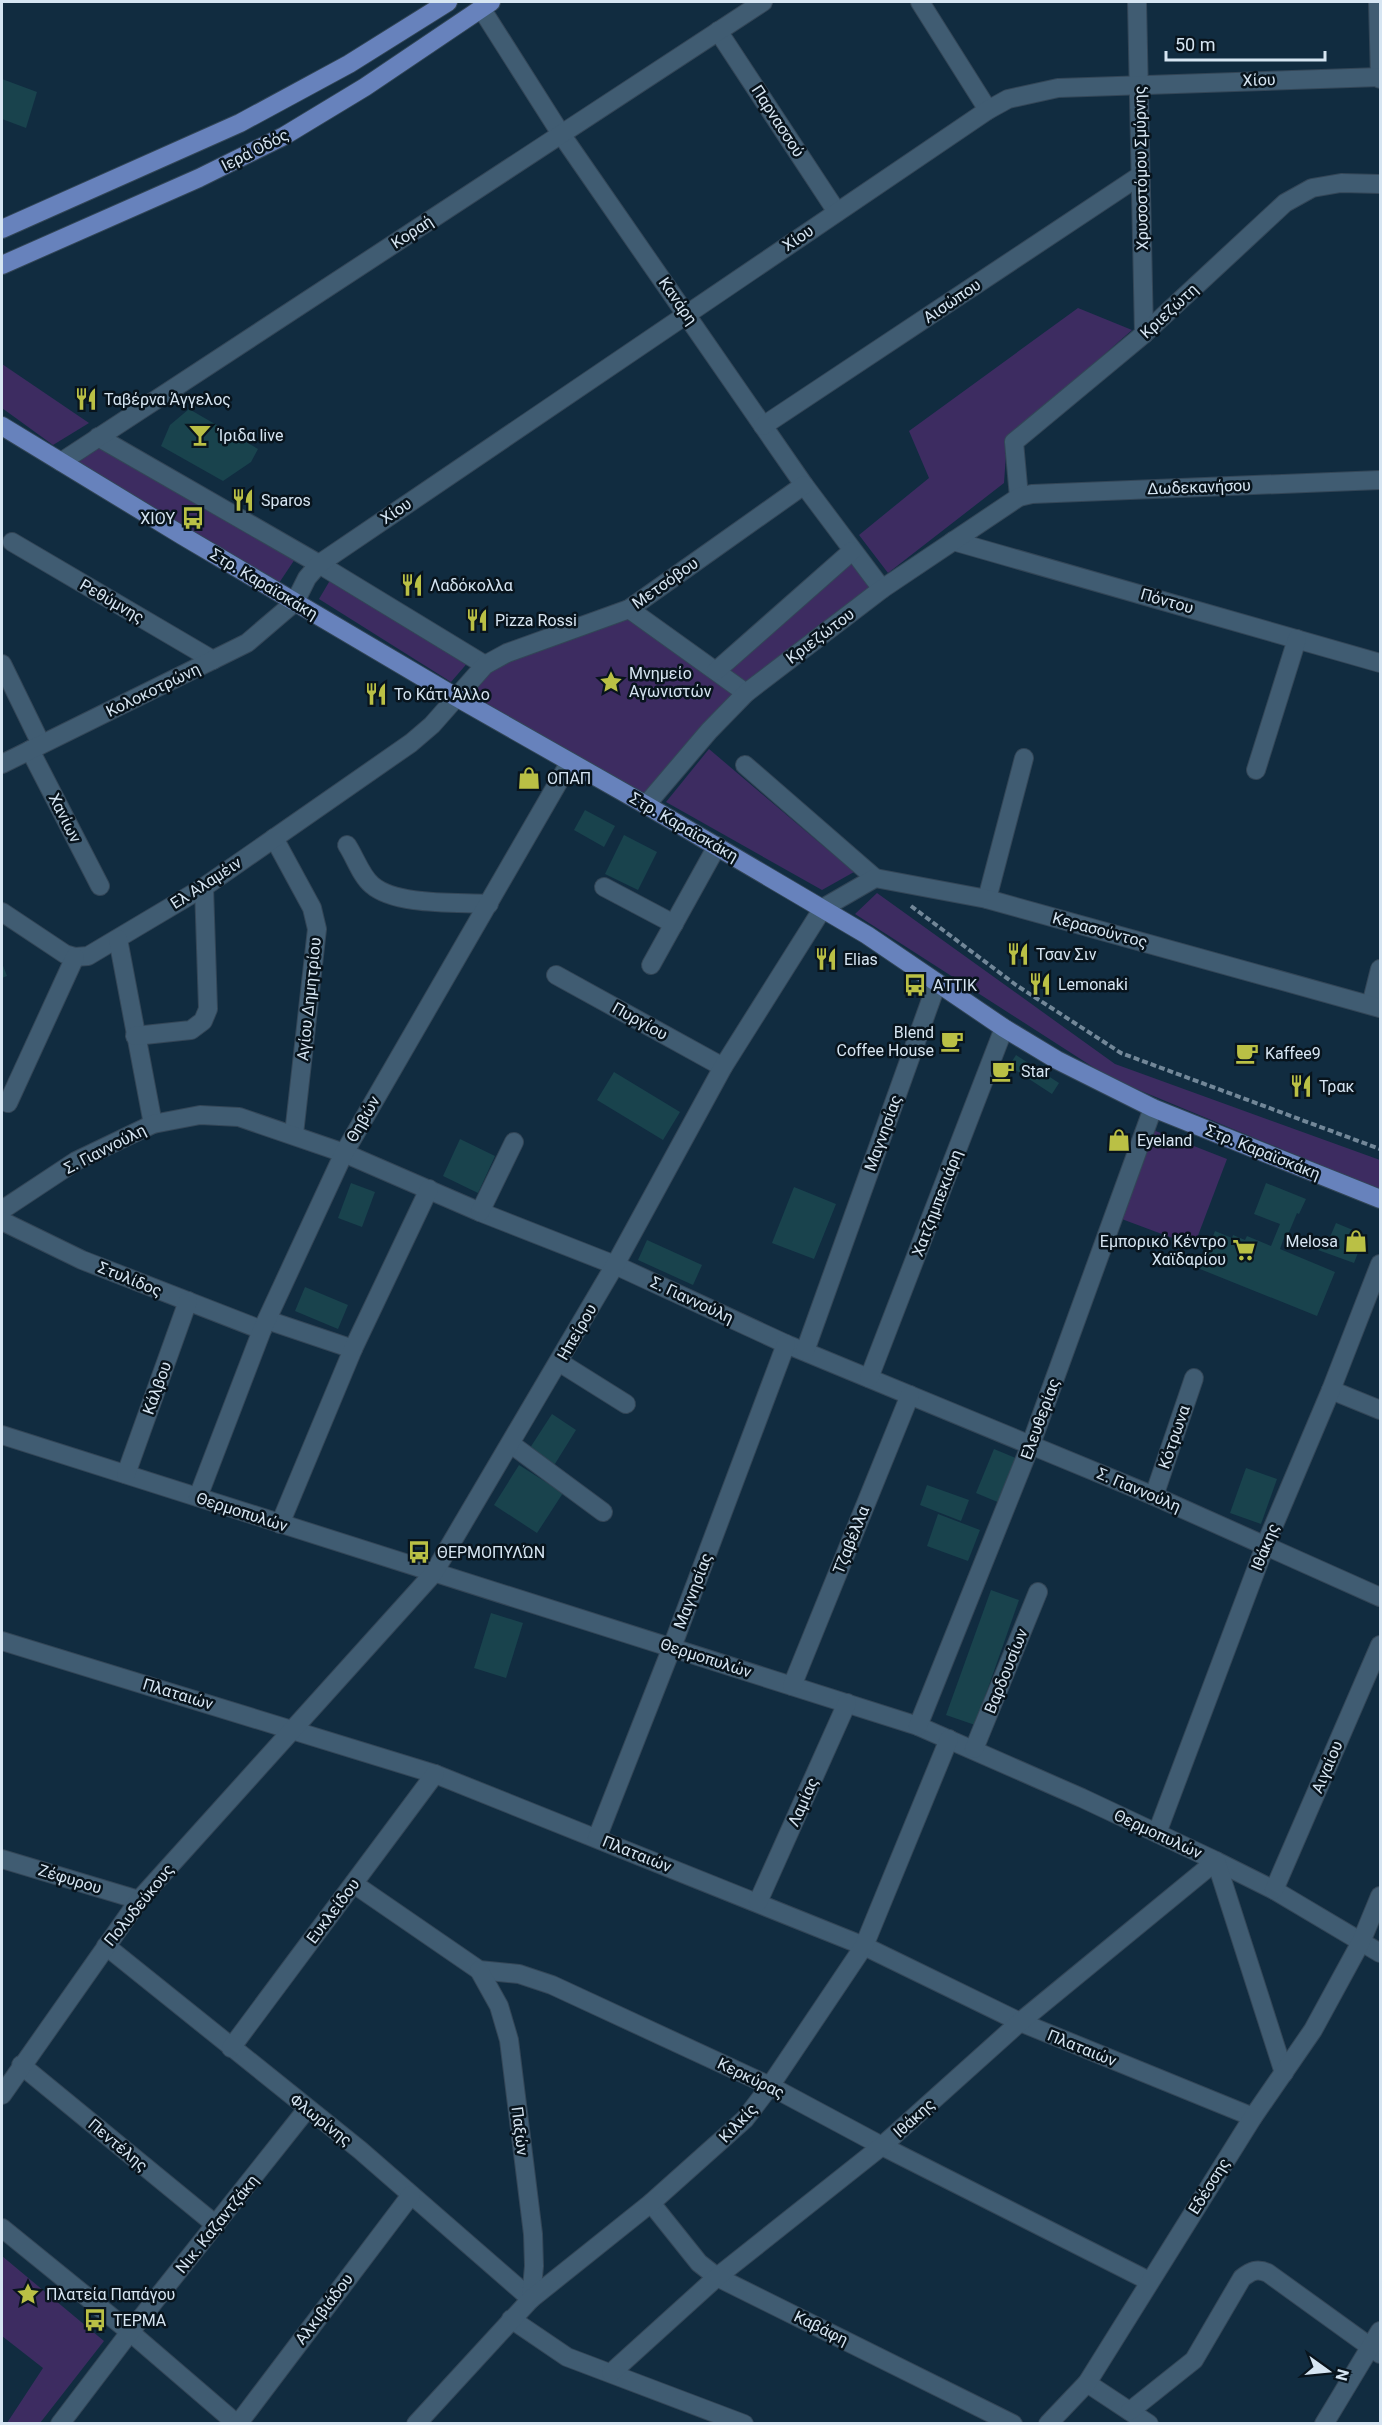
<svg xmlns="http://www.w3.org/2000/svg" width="1382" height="2425" font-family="Roboto,sans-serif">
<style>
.green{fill:#3d2c61}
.building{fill:#19434d}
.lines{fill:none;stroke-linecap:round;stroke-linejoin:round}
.minor-casing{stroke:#334657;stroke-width:20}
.major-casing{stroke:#334657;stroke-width:20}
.path{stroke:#728798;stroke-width:4;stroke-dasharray:6 3;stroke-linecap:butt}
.minor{stroke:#405c72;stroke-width:18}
.major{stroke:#6782bc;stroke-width:18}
.labels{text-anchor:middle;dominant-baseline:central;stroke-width:5;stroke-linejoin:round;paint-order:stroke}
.street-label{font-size:16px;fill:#d6e5f2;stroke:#08141d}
.poi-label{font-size:16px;fill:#d6e5f2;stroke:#08141d;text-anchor:start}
</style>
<rect width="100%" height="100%" fill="#112c40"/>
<g class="green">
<polygon points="1078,308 1132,330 1007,440 1004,483 888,573 859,535 929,478 909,431"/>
<polygon points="2,364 89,423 53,445 2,408"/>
<polygon points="98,440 297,556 279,583 70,458"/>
<polygon points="850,560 871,586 748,684 729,670"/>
<polygon points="332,577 470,660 451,682 319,599"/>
<polygon points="628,618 733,693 644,795 469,696 487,668"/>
<polygon points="709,749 854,872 822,890 666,802"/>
<polygon points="877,893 1115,1064 1380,1160 1380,1190 1110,1078 855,914"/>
<polygon points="1153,1130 1227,1159 1194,1246 1119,1218"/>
<polygon points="2,2256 104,2341 40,2423 7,2423 43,2368 2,2336"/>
</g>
<g class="building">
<polygon points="2,79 37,92 26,128 2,119"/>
<polygon points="189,409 258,449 251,462 223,481 161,446 170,425"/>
<polygon points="585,810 615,826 604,847 574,830"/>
<polygon points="624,835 657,852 638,890 605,874"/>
<polygon points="2,963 7,976 2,978"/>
<polygon points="1016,1055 1059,1083 1052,1094 1009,1066"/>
<polygon points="614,1072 680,1112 663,1140 597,1100"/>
<polygon points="460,1139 495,1156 478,1193 443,1176"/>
<polygon points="351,1183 375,1192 362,1227 338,1218"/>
<polygon points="1266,1183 1306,1199 1299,1214 1297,1213 1287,1237 1285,1235 1280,1249 1335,1272 1317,1316 1200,1269 1215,1231 1232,1238 1233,1235 1245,1240 1247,1236 1271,1246 1280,1224 1254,1214"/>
<polygon points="794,1187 836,1204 814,1259 772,1243"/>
<polygon points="1336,1223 1365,1235 1354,1263 1318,1250 1321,1243 1324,1244 1327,1236 1330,1237"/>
<polygon points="647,1240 702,1265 693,1285 638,1260"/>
<polygon points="305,1287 348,1305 338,1329 295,1311"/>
<polygon points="552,1414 576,1430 553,1467 528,1451"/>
<polygon points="994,1449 1018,1459 1000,1503 976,1493"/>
<polygon points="519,1465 563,1493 537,1533 494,1505"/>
<polygon points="1246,1468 1277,1479 1261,1524 1230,1513"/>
<polygon points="927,1485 969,1500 961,1521 920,1505"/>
<polygon points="938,1514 980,1530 968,1561 927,1546"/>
<polygon points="991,1590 1019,1600 975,1725 946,1715"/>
<polygon points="491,1613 523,1623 506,1678 474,1668"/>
</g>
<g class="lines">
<g class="minor-casing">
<g id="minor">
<polyline points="920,2 988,110"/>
<polyline points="1137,2 1144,334"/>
<polyline points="1378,2 1380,79"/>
<polyline points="481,8 561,134 804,485 882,589"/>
<polyline points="718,31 837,212"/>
<polyline points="763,426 1141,175"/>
<polyline points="98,437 319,564 485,665"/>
<polyline points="61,462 763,2"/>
<polyline points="1019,497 1014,442 1144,334 1285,203 1312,188 1341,183 1380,184"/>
<polyline points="953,541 1380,663"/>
<polyline points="12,542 213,660"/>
<polyline points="629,609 746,693"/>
<polyline points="2,664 41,744"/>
<polyline points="716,671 852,551"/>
<polyline points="30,750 100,886"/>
<polyline points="2,764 247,643 295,602 307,578 319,564 988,110 1008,99 1058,88 1380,77"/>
<polyline points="745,765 875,878"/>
<polyline points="1256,770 1297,639"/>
<polyline points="646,805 709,731 746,693 882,589 1019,497 1032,494 1380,480"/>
<polyline points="274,838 312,908 317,929 294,1134"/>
<path d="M 347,845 C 355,857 361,876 372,885 C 396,906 457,902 489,904"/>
<polyline points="604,887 674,924"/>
<polyline points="987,899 1024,758"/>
<polyline points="2,912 65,954 75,957 88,956 204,887 411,743 432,725 485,665 507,653 629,609 804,485"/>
<polyline points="118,939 153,1124"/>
<polyline points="651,965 717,846"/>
<polyline points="556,975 723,1067"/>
<polyline points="1371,1005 1380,969"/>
<polyline points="135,1036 191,1030 203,1021 208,1009 204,887"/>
<polyline points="8,1103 75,957"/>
<polyline points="2,1210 76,1161 153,1124 200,1115 239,1117 344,1153 480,1212 615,1265 786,1344 1154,1496 1380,1597"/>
<polyline points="480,1212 514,1142"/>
<polyline points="2,1221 82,1260 262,1330"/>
<polyline points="267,1320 353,1349"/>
<polyline points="805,1351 937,983"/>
<polyline points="559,1362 626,1404"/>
<polyline points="869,1378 1004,1028"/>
<polyline points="1331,1390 1380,1410"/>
<polyline points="2,1435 918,1726 1082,1798 1216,1861 1274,1890 1380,1953"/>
<polyline points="511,1444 603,1512"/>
<polyline points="126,1474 188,1301"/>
<polyline points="1154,1496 1194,1378"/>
<polyline points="198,1497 262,1330 344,1153 570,762"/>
<polyline points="280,1524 353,1349 429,1189"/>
<polyline points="2,1641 435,1774 864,1946 1020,2022 1253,2117"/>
<polyline points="792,1686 910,1395"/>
<polyline points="918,1726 1031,1444 1153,1108"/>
<polyline points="974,1749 1038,1592"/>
<polyline points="1157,1833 1265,1546 1331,1390 1380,1264"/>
<polyline points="597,1838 672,1647 786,1344"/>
<polyline points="2,1859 139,1900"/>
<polyline points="354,1884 479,1970 519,1974 552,1985 770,2086 882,2146 1149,2281"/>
<polyline points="1274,1890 1380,1645"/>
<polyline points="758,1902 847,1703"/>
<polyline points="106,1946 360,2150 531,2299"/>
<polyline points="479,1970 499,2006 509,2040 533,2234 534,2266 531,2299"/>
<polyline points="231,2048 435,1774"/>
<polyline points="21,2065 216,2225"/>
<polyline points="2,2095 139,1900 433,1574 615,1265 723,1067 823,908 875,878 987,899 1380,1008"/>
<polyline points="651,2203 699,2263 717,2277 1013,2424"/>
<polyline points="2,2228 130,2332 237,2424"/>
<polyline points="511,2319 567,2357 744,2424"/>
<polyline points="611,2373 717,2277 882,2146 1020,2022 1216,1861 1284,2073"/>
<polyline points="1087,2383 1149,2424"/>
<path d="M 1130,2411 L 1194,2360 L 1242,2278 C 1251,2271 1257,2268 1268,2273 L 1380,2354"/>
<polyline points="60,2424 130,2332 307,2109"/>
<polyline points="238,2424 411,2195"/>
<polyline points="416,2424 531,2299 651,2203 745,2119 770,2086 864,1946 949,1739"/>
<polyline points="1048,2424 1087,2383 1253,2117 1313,2030 1361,1942 1380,1896"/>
<polyline points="1324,2424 1380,2331"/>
</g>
</g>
<g class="major-casing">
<g id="major">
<polyline points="2,229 240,123 349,64 448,2"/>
<polyline points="2,265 199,178 284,136 365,87 491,2"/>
<polyline points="2,426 183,536 456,697 646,805 867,935 1004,1028 1057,1060 1153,1108 1380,1199"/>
</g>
</g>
<polyline class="path" points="911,906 1016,985 1121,1053 1380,1149"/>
<use href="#minor" class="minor"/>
<use href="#major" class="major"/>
</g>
<defs>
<g id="restaurant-bare" transform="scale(1.8)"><path d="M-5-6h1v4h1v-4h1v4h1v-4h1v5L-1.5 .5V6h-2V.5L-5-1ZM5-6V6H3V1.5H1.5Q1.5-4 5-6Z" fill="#bac045" stroke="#08141d" stroke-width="2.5" paint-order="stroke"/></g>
<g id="bar-bare" transform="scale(1.8)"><path d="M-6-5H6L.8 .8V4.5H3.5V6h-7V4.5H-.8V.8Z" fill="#bac045" stroke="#08141d" stroke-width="2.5" paint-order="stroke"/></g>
<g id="bus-bare" transform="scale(1.8)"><path d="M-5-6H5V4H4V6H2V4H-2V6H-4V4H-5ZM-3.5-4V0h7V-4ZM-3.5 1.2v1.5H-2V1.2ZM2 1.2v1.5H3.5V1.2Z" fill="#bac045" stroke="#08141d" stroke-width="2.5" paint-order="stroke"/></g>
<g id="sight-bare" transform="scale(1.8)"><path d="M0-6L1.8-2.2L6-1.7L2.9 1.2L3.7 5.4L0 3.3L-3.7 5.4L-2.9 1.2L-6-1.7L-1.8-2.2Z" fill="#bac045" stroke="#08141d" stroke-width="2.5" paint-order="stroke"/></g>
<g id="shop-bare" transform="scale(1.8)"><path d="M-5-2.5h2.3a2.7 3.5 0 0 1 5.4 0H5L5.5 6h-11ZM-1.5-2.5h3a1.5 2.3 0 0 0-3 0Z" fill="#bac045" stroke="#08141d" stroke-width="2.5" paint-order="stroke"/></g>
<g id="cafe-bare" transform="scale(1.8)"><path d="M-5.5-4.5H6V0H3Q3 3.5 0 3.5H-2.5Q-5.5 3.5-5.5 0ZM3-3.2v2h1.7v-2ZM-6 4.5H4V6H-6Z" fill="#bac045" stroke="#08141d" stroke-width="2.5" paint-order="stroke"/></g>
<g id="supermarket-bare" transform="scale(1.8)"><path d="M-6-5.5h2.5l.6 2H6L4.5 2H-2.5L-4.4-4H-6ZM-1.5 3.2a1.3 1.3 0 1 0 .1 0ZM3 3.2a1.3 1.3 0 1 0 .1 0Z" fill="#bac045" stroke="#08141d" stroke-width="2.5" paint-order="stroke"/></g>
</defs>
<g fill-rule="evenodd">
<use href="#restaurant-bare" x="86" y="399"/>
<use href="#bar-bare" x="200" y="435"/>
<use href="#restaurant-bare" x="243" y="500"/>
<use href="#bus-bare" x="193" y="518"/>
<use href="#restaurant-bare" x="412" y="585"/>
<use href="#restaurant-bare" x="477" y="620"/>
<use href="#sight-bare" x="611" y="682"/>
<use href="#restaurant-bare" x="376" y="694"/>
<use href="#shop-bare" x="529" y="778"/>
<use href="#restaurant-bare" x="1018" y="954"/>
<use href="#restaurant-bare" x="826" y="959"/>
<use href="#restaurant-bare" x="1040" y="984"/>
<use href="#bus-bare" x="915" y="985"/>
<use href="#cafe-bare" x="952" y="1041"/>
<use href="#cafe-bare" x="1247" y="1053"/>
<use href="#cafe-bare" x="1003" y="1071"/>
<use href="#restaurant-bare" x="1301" y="1086"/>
<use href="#shop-bare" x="1119" y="1140"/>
<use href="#shop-bare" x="1356" y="1241"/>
<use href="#supermarket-bare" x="1244" y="1250"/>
<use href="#bus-bare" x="419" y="1552"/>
<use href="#sight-bare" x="28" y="2294"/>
<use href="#bus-bare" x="95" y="2320"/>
</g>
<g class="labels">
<g class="street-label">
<text transform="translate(1259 80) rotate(-2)">Χίου</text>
<text transform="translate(778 121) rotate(57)">Παρνασσού</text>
<text transform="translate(255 150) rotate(-27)">Ιερά Οδός</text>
<text transform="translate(1141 168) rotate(-91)">Χρυσοστόμου Σμύρνης</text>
<text transform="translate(412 232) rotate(-33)">Κοραή</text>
<text transform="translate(798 238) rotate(-34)">Χίου</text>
<text transform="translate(678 301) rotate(55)">Κανάρη</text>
<text transform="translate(952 301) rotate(-34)">Αισώπου</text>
<text transform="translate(1169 311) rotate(-43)">Κριεζώτη</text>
<text transform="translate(1199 487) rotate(-2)">Δωδεκανήσου</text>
<text transform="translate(396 511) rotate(-34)">Χίου</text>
<text transform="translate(665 583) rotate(-35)">Μετσόβου</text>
<text transform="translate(264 584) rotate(31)">Στρ. Καραϊσκάκη</text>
<text transform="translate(112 601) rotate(30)">Ρεθύμνης</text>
<text transform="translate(1167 601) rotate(16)">Πόντου</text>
<text transform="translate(820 636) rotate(-37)">Κριεζώτου</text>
<text transform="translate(153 690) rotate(-26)">Κολοκοτρώνη</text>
<text transform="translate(65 818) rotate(63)">Χανίων</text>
<text transform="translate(684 827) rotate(30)">Στρ. Καραϊσκάκη</text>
<text transform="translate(206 883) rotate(-33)">Ελ Αλαμέιν</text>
<text transform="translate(1100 930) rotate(15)">Κερασούντος</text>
<text transform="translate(309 999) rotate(-84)">Αγίου Δημητρίου</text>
<text transform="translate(640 1021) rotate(29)">Πυργίου</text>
<text transform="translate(363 1119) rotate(-60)">Θηβών</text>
<text transform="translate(883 1133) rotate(-70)">Μαγνησίας</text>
<text transform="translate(105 1149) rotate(-27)">Σ. Γιαννούλη</text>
<text transform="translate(1263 1152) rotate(22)">Στρ. Καραϊσκάκη</text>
<text transform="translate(937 1203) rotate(-69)">Χατζημπεκιάρη</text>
<text transform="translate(130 1279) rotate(22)">Στυλίδος</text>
<text transform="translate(692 1300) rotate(25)">Σ. Γιαννούλη</text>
<text transform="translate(577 1332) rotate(-60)">Ηπείρου</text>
<text transform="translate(157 1388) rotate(-70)">Κάλβου</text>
<text transform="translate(1040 1419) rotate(-70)">Ελευθερίας</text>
<text transform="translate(1174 1437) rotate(-71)">Κότρωνα</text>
<text transform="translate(1139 1490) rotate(23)">Σ. Γιαννούλη</text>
<text transform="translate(242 1512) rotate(18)">Θερμοπυλών</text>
<text transform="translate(851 1540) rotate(-68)">Τζαβέλλα</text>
<text transform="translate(1265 1547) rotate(-68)">Ιθάκης</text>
<text transform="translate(693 1591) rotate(-69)">Μαγνησίας</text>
<text transform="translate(706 1658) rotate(18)">Θερμοπυλών</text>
<text transform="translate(1006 1671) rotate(-68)">Βαρδουσίων</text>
<text transform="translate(178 1694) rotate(17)">Πλαταιών</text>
<text transform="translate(1327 1767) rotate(-67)">Αιγαίου</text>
<text transform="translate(803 1802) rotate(-66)">Λαμίας</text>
<text transform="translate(1158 1834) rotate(25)">Θερμοπυλών</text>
<text transform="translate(637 1854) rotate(22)">Πλαταιών</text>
<text transform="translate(70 1879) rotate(17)">Ζέφυρου</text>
<text transform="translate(139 1905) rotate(-51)">Πολυδεύκους</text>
<text transform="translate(333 1911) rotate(-53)">Ευκλείδου</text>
<text transform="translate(1082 2048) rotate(22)">Πλαταιών</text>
<text transform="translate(751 2078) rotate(26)">Κερκύρας</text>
<text transform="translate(914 2118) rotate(-42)">Ιθάκης</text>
<text transform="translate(321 2120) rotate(38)">Φλωρίνης</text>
<text transform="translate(738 2123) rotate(-46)">Κιλκίς</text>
<text transform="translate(520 2131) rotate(83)">Παξών</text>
<text transform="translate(118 2145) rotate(40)">Πεντέλης</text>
<text transform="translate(1209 2186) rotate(-58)">Εδέσσης</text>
<text transform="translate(217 2224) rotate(-51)">Νικ. Καζαντζάκη</text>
<text transform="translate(324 2309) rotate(-53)">Αλκιβιάδου</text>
<text transform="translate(821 2328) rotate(26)">Καβάφη</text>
</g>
<g class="poi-label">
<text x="104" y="399">Ταβέρνα Άγγελος</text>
<text x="218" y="435">Ίριδα live</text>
<text x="261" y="500">Sparos</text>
<text x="175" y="518" text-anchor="end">ΧΙΟΥ</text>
<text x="430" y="585">Λαδόκολλα</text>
<text x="495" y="620">Pizza Rossi</text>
<text x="629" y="673">Μνημείο<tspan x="629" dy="18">Αγωνιστών</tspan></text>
<text x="394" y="694">Το Κάτι Άλλο</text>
<text x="547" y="778">ΟΠΑΠ</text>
<text x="1036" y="954">Τσαν Σιν</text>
<text x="844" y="959">Elias</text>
<text x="1058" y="984">Lemonaki</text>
<text x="933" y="985">ΑΤΤΙΚ</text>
<text x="934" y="1032" text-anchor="end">Blend<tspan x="934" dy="18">Coffee House</tspan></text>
<text x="1265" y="1053">Kaffee9</text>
<text x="1021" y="1071">Star</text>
<text x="1319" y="1086">Τρακ</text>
<text x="1137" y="1140">Eyeland</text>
<text x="1226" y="1241" text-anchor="end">Εμπορικό Κέντρο<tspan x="1226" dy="18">Χαϊδαρίου</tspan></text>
<text x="1338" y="1241" text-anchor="end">Melosa</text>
<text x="437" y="1552">ΘΕΡΜΟΠΥΛΏΝ</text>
<text x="46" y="2294">Πλατεία Παπάγου</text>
<text x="113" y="2320">ΤΕΡΜΑ</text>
</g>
</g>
<rect width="1382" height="2425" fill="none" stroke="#d6e5f2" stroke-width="6"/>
<g transform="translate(1328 2371) rotate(105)" stroke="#08141d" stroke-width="4.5" paint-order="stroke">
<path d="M0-4.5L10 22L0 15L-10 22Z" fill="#d6e5f2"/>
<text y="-9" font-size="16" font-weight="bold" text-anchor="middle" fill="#d6e5f2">N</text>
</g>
<path d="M1166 51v9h159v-9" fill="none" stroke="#d6e5f2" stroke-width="3"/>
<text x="1175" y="51" font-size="18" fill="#d6e5f2" stroke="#08141d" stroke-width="4.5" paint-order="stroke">50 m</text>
</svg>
